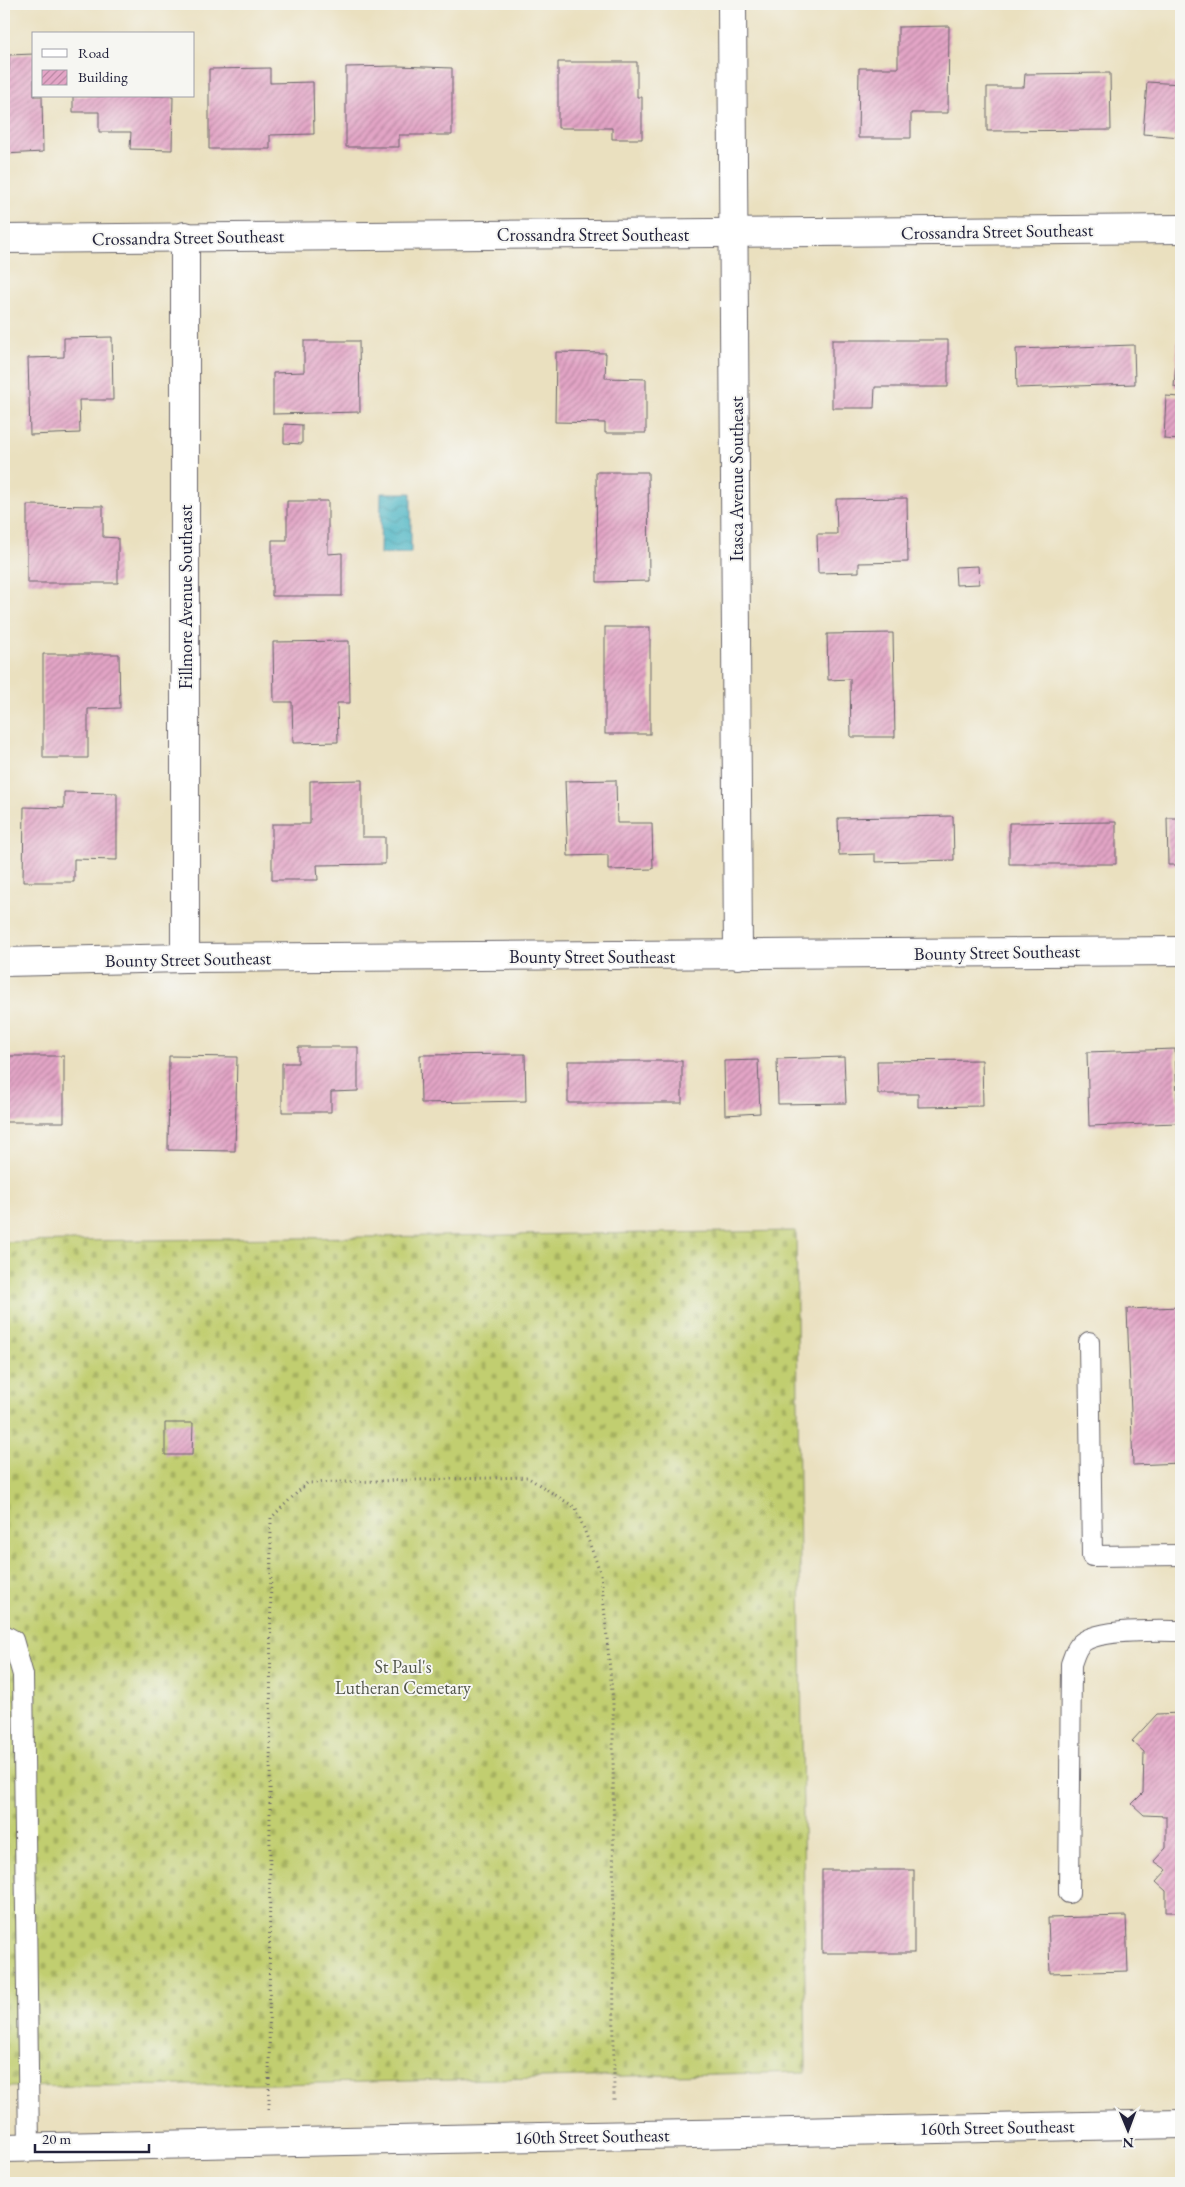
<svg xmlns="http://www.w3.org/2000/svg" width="1185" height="2187" font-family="'EB Garamond',serif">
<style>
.cemetery{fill:url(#cemetery-stones);stroke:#727855}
.water{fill:url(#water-waves);stroke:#346a7e}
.building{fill:url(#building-hatch)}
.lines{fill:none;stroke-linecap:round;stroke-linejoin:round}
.service-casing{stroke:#686469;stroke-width:22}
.minor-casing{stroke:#686469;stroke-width:30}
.tertiary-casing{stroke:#686469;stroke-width:30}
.path{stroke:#686469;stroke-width:3;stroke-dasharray:1 4;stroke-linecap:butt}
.service{stroke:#fff;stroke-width:20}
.minor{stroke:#fff;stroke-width:28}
.tertiary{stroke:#fff;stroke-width:28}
.labels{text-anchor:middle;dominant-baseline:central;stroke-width:4;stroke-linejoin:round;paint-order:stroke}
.street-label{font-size:18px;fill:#22223b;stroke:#f6f6f2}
.park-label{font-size:18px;fill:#52564b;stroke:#f6f6f2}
</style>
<defs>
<pattern id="cemetery-stones" width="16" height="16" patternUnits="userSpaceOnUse" patternTransform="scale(1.25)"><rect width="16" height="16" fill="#c1ce6f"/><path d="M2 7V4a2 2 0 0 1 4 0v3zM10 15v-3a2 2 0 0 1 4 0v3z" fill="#a6b161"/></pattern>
<pattern id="water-waves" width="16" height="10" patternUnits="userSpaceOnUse" patternTransform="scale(1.25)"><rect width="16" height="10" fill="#46b3c2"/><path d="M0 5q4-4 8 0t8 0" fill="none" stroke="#3a919f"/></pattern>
<pattern id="building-hatch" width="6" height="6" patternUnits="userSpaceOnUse" patternTransform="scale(1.25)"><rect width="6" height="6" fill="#e3a5c6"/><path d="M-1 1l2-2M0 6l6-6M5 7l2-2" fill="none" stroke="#b886a2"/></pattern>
</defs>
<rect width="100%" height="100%" fill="#f6f6f2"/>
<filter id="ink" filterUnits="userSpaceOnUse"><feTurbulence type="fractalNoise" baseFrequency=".02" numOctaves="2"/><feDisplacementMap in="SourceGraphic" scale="10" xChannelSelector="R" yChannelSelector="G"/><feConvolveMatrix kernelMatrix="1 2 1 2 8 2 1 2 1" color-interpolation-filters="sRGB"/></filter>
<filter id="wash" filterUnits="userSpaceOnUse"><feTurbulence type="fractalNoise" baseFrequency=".0096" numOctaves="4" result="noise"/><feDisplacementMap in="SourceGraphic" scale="20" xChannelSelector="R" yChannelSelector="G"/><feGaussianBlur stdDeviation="1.12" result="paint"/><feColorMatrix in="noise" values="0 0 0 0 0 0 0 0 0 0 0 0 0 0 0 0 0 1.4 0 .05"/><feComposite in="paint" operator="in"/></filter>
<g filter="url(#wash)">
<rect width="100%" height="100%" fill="#eae0bf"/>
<polygon class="cemetery" points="796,1231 806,2072 276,2084 4,2087 4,1242"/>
<polygon class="water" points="381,493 411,493 411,553 380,554"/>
<g id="blocks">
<g class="building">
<polygon points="949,26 948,113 911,113 911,138 858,138 859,68 898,68 898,27"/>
<polygon points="34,54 34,96 42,96 43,152 4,154 4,71 9,71 9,55"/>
<polygon points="558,62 637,62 637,97 642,97 642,139 612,139 612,128 558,128"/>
<polygon points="398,66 452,68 452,135 399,135 399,147 346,147 346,67"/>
<polygon points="270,68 270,83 313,82 314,134 270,135 270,149 209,149 209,69"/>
<polygon points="1110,73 1111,130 987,131 987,87 1024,87 1025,74"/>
<polygon points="1147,82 1181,84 1181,137 1143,134"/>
<polygon points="73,96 173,96 172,150 130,149 131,132 99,132 99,112 73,112"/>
<polygon points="112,337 113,400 79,400 80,433 30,435 28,358 64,357 64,338"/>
<polygon points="1178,338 1181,338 1181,388 1174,387"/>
<polygon points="832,340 948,340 948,387 875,387 874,408 832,408"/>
<polygon points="304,341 359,341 360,412 273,414 273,373 304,372"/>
<polygon points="1134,345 1135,384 1017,388 1016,349"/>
<polygon points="556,352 606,353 605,378 646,379 646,433 605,433 605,423 555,422"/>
<polygon points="1166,396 1181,397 1181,440 1164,439"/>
<polygon points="284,424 302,425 302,444 284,443"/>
<polygon points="596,472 648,472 649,581 597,582"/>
<polygon points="907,498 908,562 859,563 859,572 818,573 817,534 837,534 836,499"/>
<polygon points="287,501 328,501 328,554 342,553 342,596 272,596 272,540 287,540"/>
<polygon points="27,505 103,506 103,537 118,538 118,583 27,583"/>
<polygon points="978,566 979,584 956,585 955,567"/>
<rect x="605" y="627" width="45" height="107"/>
<polygon points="893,633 895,737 851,737 850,679 828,680 827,634"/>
<polygon points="349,641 350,703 337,703 338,742 293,743 292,702 274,702 273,642"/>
<polygon points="43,654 119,654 120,708 88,709 88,758 43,758"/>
<polygon points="362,780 362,837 385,837 385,864 317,865 318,880 272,880 272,824 310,824 310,781"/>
<polygon points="616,780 617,823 652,823 653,869 608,870 608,855 568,856 565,781"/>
<polygon points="64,792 117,793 117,860 74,859 74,882 23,882 24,807 64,808"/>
<polygon points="953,816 954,860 875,862 875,854 839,855 838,818"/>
<polygon points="1167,818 1181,818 1181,865 1168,865"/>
<polygon points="1116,822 1116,864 1009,864 1009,823"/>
<polygon points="298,1047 358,1047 358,1091 331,1092 331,1112 282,1112 282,1063 298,1063"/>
<polygon points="1175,1049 1178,1123 1089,1126 1087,1052"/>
<polygon points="525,1054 526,1101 421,1103 420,1055"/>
<polygon points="5,1056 64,1056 64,1122 4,1122"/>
<polygon points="169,1056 237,1057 235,1151 168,1150"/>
<polygon points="844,1057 846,1103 778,1104 777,1059"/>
<polygon points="758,1060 760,1113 725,1115 724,1061"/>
<polygon points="982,1060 983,1106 918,1107 918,1094 878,1094 877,1061"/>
<rect x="568" y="1061" width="114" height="42"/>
<polygon points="1181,1307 1181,1463 1133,1465 1127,1309"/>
<polygon points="165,1423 193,1423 192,1455 165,1455"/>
<polygon points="1181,1713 1181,1912 1166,1912 1166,1891 1156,1882 1167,1870 1154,1861 1166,1848 1166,1816 1144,1815 1132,1804 1143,1793 1144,1752 1132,1741 1157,1714"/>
<rect x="822" y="1870" width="92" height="83"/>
<polygon points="1126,1916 1128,1971 1050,1973 1048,1918"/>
</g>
</g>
</g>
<g filter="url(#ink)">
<use href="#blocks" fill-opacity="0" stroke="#686469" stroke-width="1"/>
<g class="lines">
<g class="service-casing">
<g id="service">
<polyline points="1089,1342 1092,1556 1181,1555"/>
<polyline points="4,1635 13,1640 23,1675 29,2148"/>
<path d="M 1069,1893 L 1071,1664 C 1073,1659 1075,1651 1079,1646 C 1092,1628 1159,1631 1181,1631"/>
</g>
</g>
<g class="minor-casing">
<g id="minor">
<polyline points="732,4 738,955"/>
<polyline points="4,239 1181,229"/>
<polyline points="185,958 185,236"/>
<polyline points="4,962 185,958 1181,951"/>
</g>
</g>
<g class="tertiary-casing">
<polyline id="tertiary" points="4,2148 1181,2124"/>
</g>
<polyline class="path" points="269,2109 271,1518 307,1483 527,1477 576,1508 601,1574 613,1702 614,2102"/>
<use href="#service" class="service"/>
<use href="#minor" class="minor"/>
<use href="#tertiary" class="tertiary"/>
</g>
</g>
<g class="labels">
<g class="street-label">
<text transform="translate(997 231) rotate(-1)">Crossandra Street Southeast</text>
<text x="593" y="234">Crossandra Street Southeast</text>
<text transform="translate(188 237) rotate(-1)">Crossandra Street Southeast</text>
<text transform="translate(736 479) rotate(-90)">Itasca Avenue Southeast</text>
<text transform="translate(185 597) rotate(-90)">Fillmore Avenue Southeast</text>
<text transform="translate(997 952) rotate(-1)">Bounty Street Southeast</text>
<text x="592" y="956">Bounty Street Southeast</text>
<text transform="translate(188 959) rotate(-1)">Bounty Street Southeast</text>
<text transform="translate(997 2127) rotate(-1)">160th Street Southeast</text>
<text transform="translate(592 2136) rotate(-1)">160th Street Southeast</text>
</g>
<g class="park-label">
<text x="403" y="1666">St Paul's<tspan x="403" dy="21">Lutheran Cemetary</tspan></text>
</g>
</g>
<rect width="1185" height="2187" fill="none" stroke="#f6f6f2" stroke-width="20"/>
<rect x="32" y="32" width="162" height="65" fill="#f6f6f2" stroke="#a1a1a9"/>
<rect x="42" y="49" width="25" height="8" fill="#ffffff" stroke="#a1a1a9"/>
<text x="78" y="58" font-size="15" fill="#22223b">Road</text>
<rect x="42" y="70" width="25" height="15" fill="url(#building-hatch)" stroke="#a1a1a9"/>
<text x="78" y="82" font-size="15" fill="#22223b">Building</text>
<g transform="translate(1128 2130) rotate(179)" stroke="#f6f6f2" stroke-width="4" paint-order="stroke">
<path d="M0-4L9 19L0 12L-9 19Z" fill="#22223b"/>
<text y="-8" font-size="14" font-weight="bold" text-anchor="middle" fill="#22223b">N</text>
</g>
<path d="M35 2144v8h114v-8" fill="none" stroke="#22223b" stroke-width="2.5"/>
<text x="42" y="2144" font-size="15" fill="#22223b" stroke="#f6f6f2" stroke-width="4" paint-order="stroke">20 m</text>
</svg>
